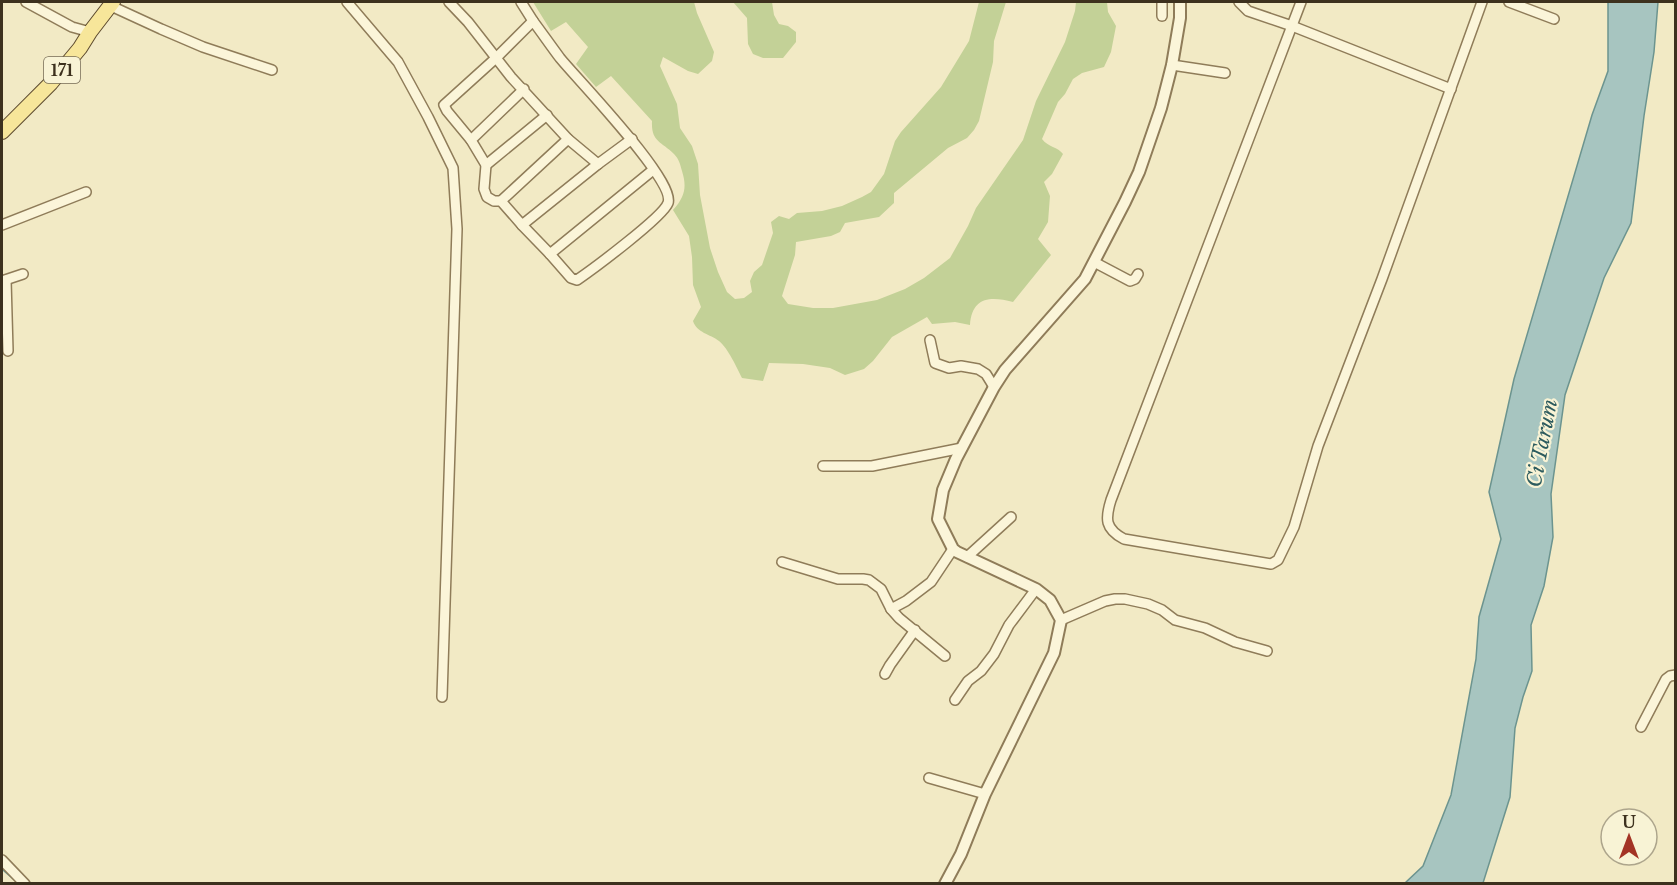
<svg xmlns="http://www.w3.org/2000/svg" width="1677" height="885" font-family="'Libre Baskerville',serif">
<style>
.green{fill:#c3d197}
.water{fill:#a7c5c0;stroke:#6c948f;stroke-width:1.5}
.lines{fill:none;stroke-linecap:round;stroke-linejoin:round}
.stream{stroke:#6c948f;stroke-width:3}
.minor-casing{stroke:#8f7c59;stroke-width:12}
.tertiary-casing{stroke:#8f7c59;stroke-width:14}
.primary-casing{stroke:#5c492d;stroke-width:16}
.minor{stroke:#fbf5d9;stroke-width:9}
.tertiary{stroke:#fbf5d9;stroke-width:10}
.primary{stroke:#f7e69a;stroke-width:14}
.labels{text-anchor:middle;dominant-baseline:central;stroke-width:4.5;stroke-linejoin:round;paint-order:stroke}
.shield{fill:#f8f3d5;stroke:#756b55;stroke-width:1.5}
.shield-label{font-size:16px;font-weight:bold;fill:#3d311e}
.water-label{font-size:20px;font-style:italic;fill:#2c5b5e;stroke:#f8f3d5}
</style>
<rect width="100%" height="100%" fill="#f2eac5"/>
<g class="green">
<path d="M 533,2 L 694,2 L 697,13 L 714,52 L 712,61 L 698,74 L 688,71 L 663,57 L 660,66 L 677,104 L 680,128 L 692,146 L 698,164 L 700,195 L 710,248 L 718,272 L 727,292 L 735,299 L 744,298 L 752,292 L 750,281 L 754,272 L 762,265 L 773,233 L 771,222 L 779,216 L 789,219 L 797,213 L 822,211 L 842,206 L 862,197 L 871,192 L 884,174 L 895,141 L 901,132 L 941,87 L 969,41 L 979,2 L 1006,2 L 994,41 L 993,62 L 979,121 L 974,130 L 967,138 L 948,148 L 894,193 L 894,203 L 879,217 L 845,223 L 840,232 L 831,236 L 796,242 L 795,255 L 782,296 L 788,304 L 813,308 L 833,308 L 877,300 L 905,289 L 924,278 L 950,258 L 968,226 L 976,208 L 1023,140 L 1036,101 L 1065,42 L 1075,11 L 1076,2 L 1107,2 L 1108,12 L 1116,26 L 1111,52 L 1104,67 L 1082,73 L 1073,79 L 1065,94 L 1058,102 L 1042,139 C 1048,147 1058,147 1063,154 L 1052,174 L 1044,182 L 1050,196 L 1048,222 L 1038,239 L 1051,255 L 1013,302 C 990,296 972,297 970,325 L 955,322 L 932,324 L 927,317 L 892,337 L 873,361 L 864,369 L 845,375 L 830,368 L 803,364 L 769,363 L 763,381 L 742,378 C 737,368 728,348 719,341 C 710,334 697,333 693,321 L 701,307 L 693,285 L 692,257 L 689,236 L 673,210 C 685,197 687,187 682,171 C 680,164 679,159 674,154 C 661,141 651,142 652,121 L 611,76 L 596,87 L 576,64 L 588,47 L 566,22 L 551,31 Z"/>
<polygon points="733,2 772,2 774,15 779,24 788,26 796,32 796,42 783,58 763,58 753,54 748,44 747,18"/>
</g>
<polygon class="water" points="1608,2 1658,2 1654,52 1644,116 1631,223 1604,278 1565,395 1551,494 1553,537 1544,586 1531,625 1532,671 1523,697 1515,728 1510,797 1483,883 1405,883 1423,866 1451,795 1476,659 1479,617 1501,539 1489,492 1514,379 1592,115 1608,71"/>
<g class="lines">
<polyline class="stream" points="2,868 18,882"/>
<g class="minor-casing">
<g id="minor">
<polyline points="26,2 72,27 90,32"/>
<polyline points="347,2 398,62 428,117 453,168 457,229 442,697"/>
<polyline points="449,2 468,22 511,77 568,139 598,164 522,225 501,201 494,201 487,197 484,189 486,165 471,140 524,89"/>
<polyline points="521,2 533,21"/>
<polyline points="1162,2 1162,16"/>
<polyline points="1239,2 1248,11 1292,26 1451,89"/>
<path d="M 1301,2 L 1111,500 C 1105,519 1105,529 1124,539 L 1271,564 L 1278,560 L 1294,527 L 1318,446 L 1382,279 L 1482,2"/>
<polyline points="1509,2 1554,19"/>
<polyline points="111,6 161,29 203,47 272,70"/>
<polyline points="1172,65 1225,73"/>
<path d="M 471,140 L 447,111 L 444,105 L 496,58 L 533,21 C 542,33 551,46 560,58 C 577,79 676,181 668,203 C 663,217 593,269 577,280 L 571,278 L 550,254"/>
<polyline points="598,164 632,139"/>
<polyline points="486,165 547,115"/>
<polyline points="501,201 568,139"/>
<polyline points="2,225 86,192"/>
<polyline points="522,225 550,254 653,170"/>
<polyline points="1094,262 1130,281 1135,279 1138,274"/>
<polyline points="6,280 8,351"/>
<polyline points="2,281 23,274"/>
<polyline points="930,340 935,363 949,368 961,366 978,369 986,374 994,387"/>
<polyline points="823,466 872,466 962,448"/>
<polyline points="967,557 1011,517"/>
<polyline points="782,562 838,579 863,579 869,580 881,589 891,609"/>
<polyline points="1061,620 1105,601 1115,599 1125,599 1148,604 1162,610 1175,620 1205,628 1235,642 1267,651"/>
<polyline points="945,656 899,618 891,609 906,601 931,582 953,549"/>
<polyline points="885,674 890,665 915,630"/>
<polyline points="955,700 968,681 981,671 994,654 1009,625 1036,589"/>
<polyline points="1641,727 1666,679 1670,676 1676,675"/>
<polyline points="929,778 985,794"/>
<polyline points="2,860 25,884"/>
</g>
</g>
<g class="tertiary-casing">
<polyline id="tertiary" points="945,884 961,854 985,794 1054,653 1061,620 1050,600 1036,589 957,552 953,549 938,519 943,490 956,459 994,387 1005,370 1085,279 1125,202 1139,172 1161,108 1172,65 1180,18 1180,2"/>
</g>
<g class="primary-casing">
<polyline id="primary" points="2,132 51,83 80,48 90,32 113,2"/>
</g>
<use href="#minor" class="minor"/>
<use href="#tertiary" class="tertiary"/>
<use href="#primary" class="primary"/>
</g>
<g class="labels">
<rect class="shield" x="44" y="57" width="36" height="26" rx="4.5"/>
<g class="shield-label">
<text x="62" y="70">171</text>
</g>
<g class="water-label">
<text transform="translate(1542 443) rotate(-79)">Ci Tarum</text>
</g>
</g>
<rect width="1677" height="885" fill="none" stroke="#3d311e" stroke-width="6"/>
<g transform="translate(1629 837)"><circle r="28" fill="#f8f3d5" stroke="#ada58c" stroke-width="1.5"/>
<path d="M0-4.5L10 22L0 15L-10 22Z" fill="#a33324"/>
<text y="-9" font-size="16" font-weight="bold" text-anchor="middle" fill="#3d311e">U</text>
</g>
</svg>
